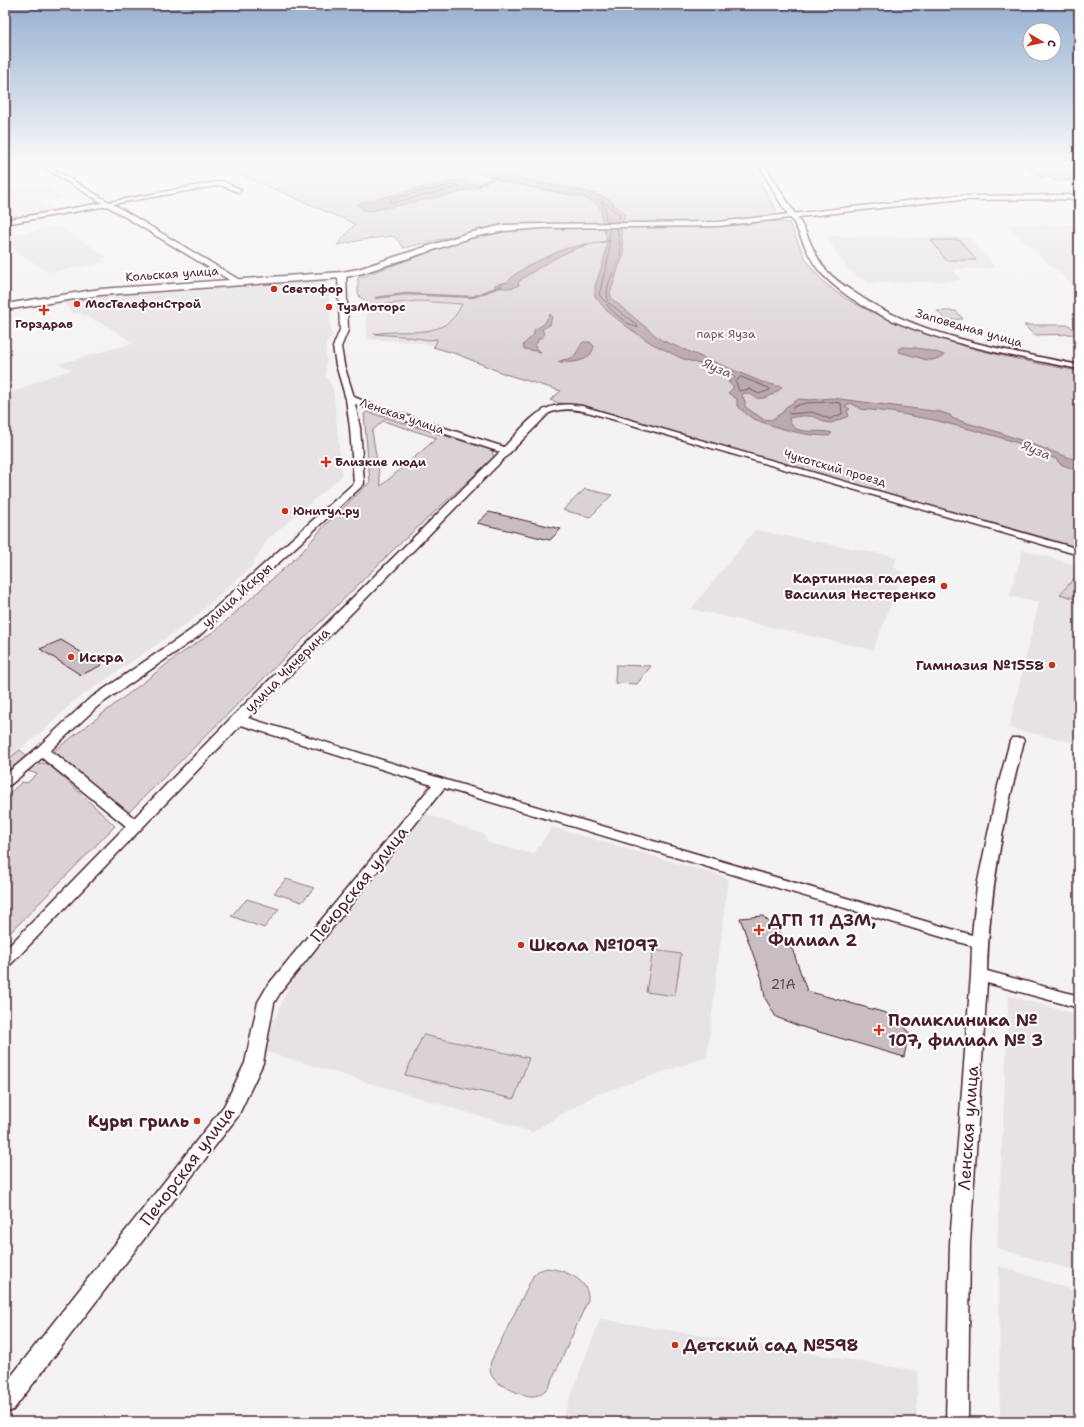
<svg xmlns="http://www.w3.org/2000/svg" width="1084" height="1427" font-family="'Shantell Sans',sans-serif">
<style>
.built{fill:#e7e2e3}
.green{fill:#dbd2d5;stroke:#927880;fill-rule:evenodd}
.water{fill:#baa9ae;stroke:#8d727a}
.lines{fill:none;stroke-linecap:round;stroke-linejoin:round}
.shore{stroke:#77565f;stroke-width:1}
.stream-far1{stroke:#8d727a;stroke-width:2}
.stream{stroke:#8d727a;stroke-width:2.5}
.building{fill:#cabdc1;stroke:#4a1f2b}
.minor-casing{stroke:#4a1f2b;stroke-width:3}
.major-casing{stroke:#4a1f2b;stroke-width:3}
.minor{fill:#fff;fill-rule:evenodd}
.major{fill:#fff;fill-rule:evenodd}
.poi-dot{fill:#c8321e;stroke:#fff;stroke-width:1.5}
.labels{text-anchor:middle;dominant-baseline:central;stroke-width:4;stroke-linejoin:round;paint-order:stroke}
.far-street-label{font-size:12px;fill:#4a1f2b;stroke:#fff}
.far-poi-label{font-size:12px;font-weight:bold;fill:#4a1f2b;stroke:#fff;text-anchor:start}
.far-park-label{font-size:12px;fill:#6e4c56;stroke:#fff}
.far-water-label{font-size:13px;font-style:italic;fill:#714f59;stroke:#fff}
.poi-label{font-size:14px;font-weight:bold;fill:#4a1f2b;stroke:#fff;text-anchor:end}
.street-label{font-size:14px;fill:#4a1f2b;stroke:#fff}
.near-number-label{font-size:14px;fill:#6a4650}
.near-street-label{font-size:17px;fill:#4a1f2b;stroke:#fff}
.near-poi-label{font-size:17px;font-weight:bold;fill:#4a1f2b;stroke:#fff;text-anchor:start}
</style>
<rect width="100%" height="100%" fill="#f4f2f2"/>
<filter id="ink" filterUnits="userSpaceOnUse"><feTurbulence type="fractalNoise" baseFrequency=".025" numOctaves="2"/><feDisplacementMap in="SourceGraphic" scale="8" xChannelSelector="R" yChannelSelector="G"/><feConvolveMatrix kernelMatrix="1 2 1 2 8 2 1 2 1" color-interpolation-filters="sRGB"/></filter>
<g filter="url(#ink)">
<g class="built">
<polygon points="90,163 182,163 204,172 168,179 162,176 117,177"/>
<polygon points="48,186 50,188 46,189 64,197 42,202 57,211 5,220 5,191"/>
<polygon points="1007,225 1079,225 1079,288 1074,287"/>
<polygon points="59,226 108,257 101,259 106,262 49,273 5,243 5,236"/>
<polygon points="827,236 969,237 996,268 953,269 961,281 868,283 849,270 836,253"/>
<polygon points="328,281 331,334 334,334 326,344 326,376 333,388 342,476 268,539 251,567 188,623 74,701 53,722 5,762 5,396 48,377 73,370 59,364 134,343 109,327 79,313 73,314 63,302 101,295"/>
<polygon points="418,301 463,304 456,315 440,329 435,346 415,342 367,339 366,306"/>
<polygon points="755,530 897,557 893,567 903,573 873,650 691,609"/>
<polygon points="1023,550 1079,566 1079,744 1009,728 1039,602 1010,596"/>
<polygon points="426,814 483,834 488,843 534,854 552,827 728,878 707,1057 595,1095 532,1132 261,1050 292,980"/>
<polygon points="1009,996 1079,1015 1079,1272 997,1248"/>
<polygon points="999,1266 1079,1292 1079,1422 1000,1422"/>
<polygon points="600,1319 918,1371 916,1422 561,1422"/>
</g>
<g class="green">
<polygon points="214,163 437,163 467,167 500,181 583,197 596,203 602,211 603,224 522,224 487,228 404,248 394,236 367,239 337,245 355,224"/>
<polygon points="468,163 750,163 777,212 771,215 718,222 621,223 613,202 606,198 592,193 516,178 474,163"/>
<path d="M 774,221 L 789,223 C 796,236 804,260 814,271 C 830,292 855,304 878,315 C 942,344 1010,359 1079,371 L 1079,549 L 580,405 L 558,403 L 550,400 L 561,391 L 505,374 L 457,354 L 433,347 L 435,346 L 437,339 L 429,340 L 402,336 L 374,334 C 408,327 445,343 462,304 L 418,301 L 366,306 L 367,301 L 359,297 L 360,295 L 358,294 L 358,278 L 472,237 L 506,231 L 544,228 L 718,227 Z"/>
<polygon points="931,240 960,240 976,260 946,260"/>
<polygon points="937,311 956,311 963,319 946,320"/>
<polygon points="1024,325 1069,325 1078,334 1034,335"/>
<path d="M 367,412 L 492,450 L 494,457 L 392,551 L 128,813 L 54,751 L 175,658 L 217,629 L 302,552 L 324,526 L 370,482 L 364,414 ZM 383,421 L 437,438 L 381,486 L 372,431 Z"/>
<polygon points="585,489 612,495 590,517 563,510"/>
<polygon points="1079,573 1079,600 1060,594"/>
<polygon points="616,665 651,666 637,684 615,683"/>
<polygon points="20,750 26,755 25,760 5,779 5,762"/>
<polygon points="43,763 49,764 115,826 5,938 5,797 22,782 27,783 37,774 28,771 36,764"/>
<polygon points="286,879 314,888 302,902 274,893"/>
<polygon points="247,899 279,909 264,928 231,916"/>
<polygon points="653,950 681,954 675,996 646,992"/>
<polygon points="423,1035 529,1058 514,1099 405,1075"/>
<path d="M 547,1268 C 564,1270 590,1279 588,1300 L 549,1387 C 544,1391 540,1396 533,1396 C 524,1397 500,1386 494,1379 C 489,1373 490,1367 491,1361 L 533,1276 L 538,1271 Z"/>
</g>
<g class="water">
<path d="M 437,163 L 474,163 L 516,178 L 592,193 L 606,198 L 625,214 L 621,228 L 624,255 L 619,266 L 610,294 L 612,299 L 661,340 L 762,382 L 782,387 C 777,393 765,400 757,398 C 752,396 750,393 744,393 L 742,395 L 745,401 L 745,407 L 763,419 L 771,420 L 783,412 L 786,407 L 799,399 L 810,400 L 832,398 L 941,412 L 950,415 L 952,418 L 957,420 L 998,432 L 1076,460 L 1079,462 L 1079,471 L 1060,464 L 1056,459 L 1015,442 L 992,435 L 934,420 L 891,412 L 861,409 L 851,403 L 845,406 L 850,409 L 847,411 L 849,416 L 831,423 L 824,422 C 814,413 800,416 789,418 C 792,438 818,428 832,433 L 829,436 C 804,436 775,428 752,418 C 747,415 742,410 737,406 L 737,399 L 728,393 L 734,387 L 728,382 L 735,378 L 732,375 L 681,358 L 651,343 L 630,329 L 607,311 L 595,296 L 595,286 L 603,263 L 606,249 L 606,236 L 601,217 L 602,211 L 596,203 L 583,197 L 500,181 L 467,167 Z"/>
<polygon points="451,181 462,181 481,186 452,194 371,211 363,210 357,204"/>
<path d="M 586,244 L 589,245 C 562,251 540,267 518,282 L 519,285 L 513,288 L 497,288 L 494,285 L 508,282 L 513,276 L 529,265 L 564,249 Z"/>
<polygon points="550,314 552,316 550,325 542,329 544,334 543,337 537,340 538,342 535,345 536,349 541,352 524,349 523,345 534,334 534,330 544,324"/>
<path d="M 583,342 L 590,342 L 594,346 C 591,363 571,363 558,362 C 562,359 566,360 571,358 C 577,355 579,347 583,342 Z"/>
<path d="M 902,347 C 916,347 931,350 944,355 L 944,356 L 933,360 L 927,360 L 899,352 L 898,349 Z"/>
</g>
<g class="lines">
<g class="shore">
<polygon points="452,185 458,185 459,187 392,203 390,202 391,199"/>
<polyline points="607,222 605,217 606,210 601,203 602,201 620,215 618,222"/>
<path d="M 609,228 L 609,255 L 599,295 L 606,302 L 608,300 C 604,285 616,270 620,256 C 622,248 618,236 617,228"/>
<path d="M 609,303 L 637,325 L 638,328 C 627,324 614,314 607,305 Z"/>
<polygon points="741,377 769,388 770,390 759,394 749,389 739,391 736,382"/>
<path d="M 832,402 L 841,403 L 842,414 L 830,419 L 812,412 L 790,414 L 788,412 C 798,400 818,403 832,402 Z"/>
</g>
<g class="stream-far1">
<polyline points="479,185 497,177"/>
<polyline points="583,245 610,241"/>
</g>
<polyline class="stream" points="376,298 405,294 473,297 501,286"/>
</g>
<g class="building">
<polygon points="1023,163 1042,163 1046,166 1079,166 1079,180 1054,180 1050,177 1040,177"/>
<polygon points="489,512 561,529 550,540 477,523"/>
<polygon points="61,640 102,665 81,675 40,649"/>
<polygon points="763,916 780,933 793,951 807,991 886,1013 895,1019 904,1026 909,1033 904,1057 799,1026 776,1017 765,998 762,979 740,918"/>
</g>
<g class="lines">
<g class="minor-casing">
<g id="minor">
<polygon points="25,163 45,164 109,202 222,181 240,189 241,190 238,192 221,185 113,204 243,282 242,284 236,284 107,206 5,224 5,220 102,203 42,166"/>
<path d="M 758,163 L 764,163 C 775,182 787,201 799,220 C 809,236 814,256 826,270 C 834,279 843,285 852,291 C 918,337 1002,349 1079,365 L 1079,369 C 999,353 879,335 821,273 C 810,261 802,238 794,223 C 792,219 789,216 787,213 C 776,197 768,180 758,163 Z"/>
<path d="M 342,273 L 346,275 L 348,330 L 341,347 L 344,365 L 354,397 L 373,405 L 504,447 C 530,421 541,398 582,406 L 1079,549 L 1079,555 L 591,413 C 577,409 563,407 549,413 L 248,718 L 446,780 L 972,935 L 977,886 L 998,786 L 1010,741 L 1012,738 L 1022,738 L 1024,741 C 1004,817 989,892 987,971 L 1079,996 L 1079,1008 L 987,983 L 970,1243 L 968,1422 L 946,1422 L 950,1243 L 971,975 L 972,946 L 444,788 L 280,993 L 274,1003 L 263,1063 L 238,1116 L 13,1410 L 5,1413 L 5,1384 L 224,1106 L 245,1063 L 258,1002 L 268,985 L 432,785 L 241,725 L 11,964 L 5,966 L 5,950 L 126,826 L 42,758 L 10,785 L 5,786 L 5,775 L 36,749 L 88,700 L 191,630 L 354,483 L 350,428 L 346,399 L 336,365 L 333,347 L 340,330 L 338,275 ZM 355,404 L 500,452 L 233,716 L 134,818 L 57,755 L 50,751 L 98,706 L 199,636 L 362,486 L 364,484 L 360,428 Z"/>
</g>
</g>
<g class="major-casing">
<polygon id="major" points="1079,195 1079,199 951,200 718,226 543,228 504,231 473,237 363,273 342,278 100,295 5,310 5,304 100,289 342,272 358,269 468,233 504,225 543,224 718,222 951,196"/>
</g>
<use href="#minor" class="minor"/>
<use href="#major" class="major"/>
</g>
</g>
<linearGradient id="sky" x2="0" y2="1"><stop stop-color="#95b0d1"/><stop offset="0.45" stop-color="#faf9f9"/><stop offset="1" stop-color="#faf9f9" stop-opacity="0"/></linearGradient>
<rect width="1084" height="362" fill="url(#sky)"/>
<g class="poi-dot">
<circle cx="274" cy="289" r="4"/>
<circle cx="77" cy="304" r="4"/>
<circle cx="329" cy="307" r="4"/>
<path d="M42 304h4v4h4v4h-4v4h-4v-4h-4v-4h4z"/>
<path d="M324 456h4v4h4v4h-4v4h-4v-4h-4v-4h4z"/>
<circle cx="285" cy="511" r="4"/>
<circle cx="944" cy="586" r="4"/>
<circle cx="71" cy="657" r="4"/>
<circle cx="1052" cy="665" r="4"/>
<path d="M757 924h4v4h4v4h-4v4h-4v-4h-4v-4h4z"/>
<circle cx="521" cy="945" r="4"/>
<path d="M877 1024h4v4h4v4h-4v4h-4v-4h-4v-4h4z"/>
<circle cx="197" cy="1121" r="4"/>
<circle cx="675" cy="1345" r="4"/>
</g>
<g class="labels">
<g class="far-street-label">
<text transform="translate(172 274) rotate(-4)">Кольская улица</text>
<text transform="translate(969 328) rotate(16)">Заповедная улица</text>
<text transform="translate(402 416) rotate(19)">Ленская улица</text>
<text transform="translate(835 468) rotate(16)">Чукотский проезд</text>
</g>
<g class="far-poi-label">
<text x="282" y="289">Светофор</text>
<text x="85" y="304">МосТелефонСтрой</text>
<text x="337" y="307">ТузМоторс</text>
<text x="44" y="324" text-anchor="middle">Горздрав</text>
<text x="335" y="462">Близкие люди</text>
<text x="293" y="511">Юнитул.ру</text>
</g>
<g class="far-park-label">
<text x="726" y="334">парк Яуза</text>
</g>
<g class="far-water-label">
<text transform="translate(717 368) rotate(23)">Яуза</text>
<text transform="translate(1036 450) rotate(23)">Яуза</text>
</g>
<g class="poi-label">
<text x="936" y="578">Картинная галерея<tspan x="936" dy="16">Василия Нестеренко</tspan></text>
<text x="79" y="657" text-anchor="start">Искра</text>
<text x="1044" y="665">Гимназия №1558</text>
</g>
<g class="street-label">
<text transform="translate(237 595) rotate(-42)">улица Искры</text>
<text transform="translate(287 670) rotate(-45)">улица Чичерина</text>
</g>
<g class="near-number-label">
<text x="783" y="984">21А</text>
</g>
<g class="near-street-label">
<text transform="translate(359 884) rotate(-51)">Печорская улица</text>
<text transform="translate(968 1128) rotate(-86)">Ленская улица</text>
<text transform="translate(187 1166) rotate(-53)">Печорская улица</text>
</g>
<g class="near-poi-label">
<text x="768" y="920">ДГП 11 ДЗМ,<tspan x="768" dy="20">Филиал 2</tspan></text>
<text x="529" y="945">Школа №1097</text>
<text x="888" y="1020">Поликлиника №<tspan x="888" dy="20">107, филиал № 3</tspan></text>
<text x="189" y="1121" text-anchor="end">Куры гриль</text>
<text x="683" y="1345">Детский сад №598</text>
</g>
</g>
<rect width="1084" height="1427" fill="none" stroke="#fff" stroke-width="20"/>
<rect x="10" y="10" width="1064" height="1407" fill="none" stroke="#4a1f2b" stroke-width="1.5" filter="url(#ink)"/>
<g transform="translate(1042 42) rotate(99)"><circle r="19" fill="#ffffff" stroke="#b7a5aa"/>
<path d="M0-3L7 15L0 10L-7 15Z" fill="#c8321e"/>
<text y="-6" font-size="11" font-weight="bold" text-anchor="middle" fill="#4a1f2b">С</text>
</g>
</svg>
